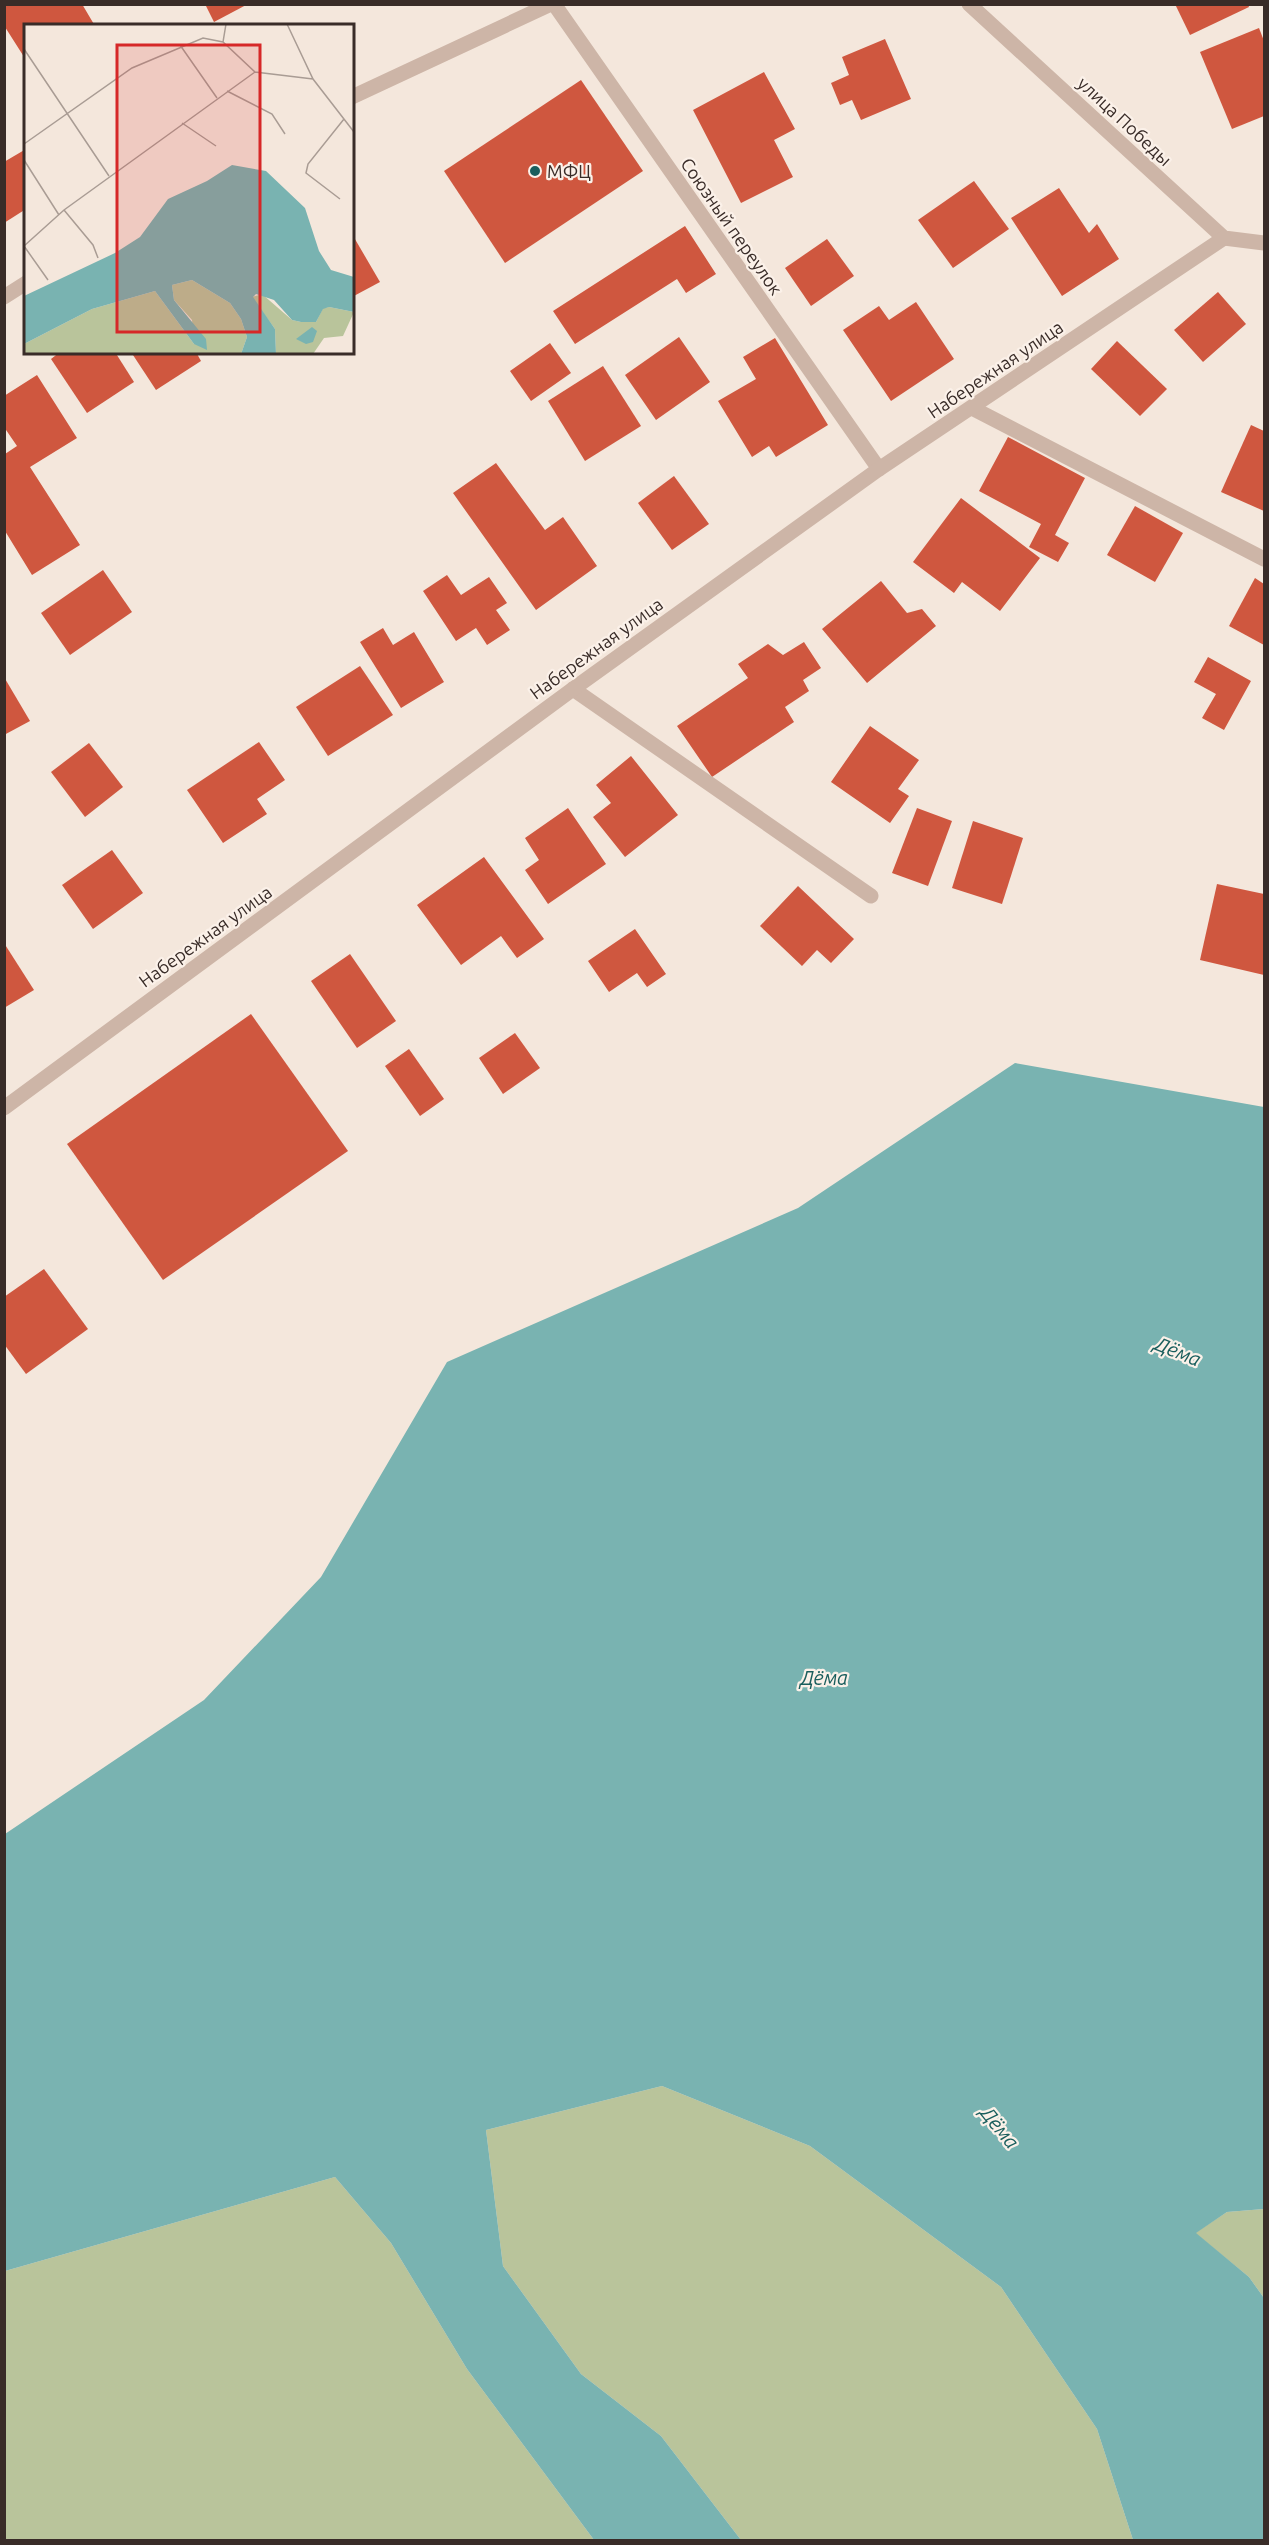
<svg xmlns="http://www.w3.org/2000/svg" width="1269" height="2545" font-family="Ubuntu,sans-serif">
<style>
.green{fill:#b9c49b}
.water{fill:#79b3b1}
.building{fill:#cf573f}
.lines{fill:none;stroke-linecap:round;stroke-linejoin:round}
.minor{stroke:#cdb5a7;stroke-width:15}
.poi-dot{fill:#1a5e5d;stroke:#fbf1e9;stroke-width:2}
.labels{text-anchor:middle;dominant-baseline:central;stroke-width:4.5;stroke-linejoin:round;paint-order:stroke}
.street-label{font-size:18px;fill:#392c28;stroke:#fbf1e9}
.poi-label{font-size:18px;fill:#392c28;stroke:#fbf1e9;text-anchor:start}
.water-label{font-size:20px;font-style:italic;fill:#1a5e5d;stroke:#fbf1e9}
.inset-road{fill:none;stroke:#a99c94;stroke-width:1.5}
.view{fill:#d62828;fill-opacity:0.15;stroke:#d62828;stroke-width:3}
.inset-edge{fill:none;stroke:#392c28;stroke-width:3}
</style>
<rect width="100%" height="100%" fill="#f4e7dc"/>
<g class="green">
<polygon points="662,2086 810,2146 1001,2287 1097,2429 1133,2540 741,2540 661,2436 581,2374 503,2266 486,2130"/>
<polygon points="335,2177 391,2243 467,2369 594,2540 5,2540 5,2271"/>
<polygon points="1264,2209 1264,2298 1249,2277 1195,2233 1227,2212"/>
</g>
<polygon class="water" points="1015,1063 1264,1107 1264,2209 1227,2212 1196,2233 1249,2277 1264,2298 1264,2540 1133,2540 1097,2429 1001,2287 810,2146 662,2086 486,2130 503,2266 581,2374 661,2436 741,2540 594,2540 467,2369 391,2243 335,2177 5,2271 5,1834 204,1700 321,1577 447,1362 798,1208"/>
<g class="building">
<polygon points="5,4 82,4 95,26 26,26 26,60 5,27"/>
<polygon points="205,4 248,4 214,22"/>
<polygon points="1175,4 1248,4 1249,7 1190,35"/>
<polygon points="1259,28 1264,41 1264,116 1232,129 1200,52"/>
<polygon points="885,39 911,99 861,120 852,100 840,105 831,83 849,75 842,57"/>
<polygon points="764,72 795,129 774,140 793,177 741,203 693,110"/>
<polygon points="581,80 643,171 505,263 444,171"/>
<polygon points="26,149 26,209 4,223 4,162"/>
<polygon points="974,181 1009,229 953,268 918,220"/>
<polygon points="1059,188 1089,233 1097,224 1119,259 1062,296 1011,218"/>
<polygon points="685,226 716,274 686,293 677,279 575,344 553,311"/>
<polygon points="352,234 380,282 352,297"/>
<polygon points="827,239 854,276 811,306 785,268"/>
<polygon points="1218,292 1246,324 1203,362 1174,330"/>
<polygon points="916,302 954,359 891,401 843,330 879,306 889,320"/>
<polygon points="679,337 710,382 656,420 625,375"/>
<polygon points="775,338 828,425 776,457 769,446 752,457 718,401 756,379 743,357"/>
<polygon points="1117,341 1167,389 1140,416 1091,369"/>
<polygon points="550,343 571,373 531,401 510,371"/>
<polygon points="60,352 115,352 134,382 87,413 51,359"/>
<polygon points="131,352 196,352 201,361 156,390"/>
<polygon points="603,366 641,426 585,461 548,401"/>
<polygon points="37,375 77,438 30,467 80,545 32,575 5,531 5,454 17,446 4,427 4,396"/>
<polygon points="1251,425 1264,431 1264,511 1221,492"/>
<polygon points="1008,437 1085,478 1055,535 1069,543 1058,562 1029,547 1041,524 979,491"/>
<polygon points="496,463 545,530 563,517 597,566 536,610 453,493"/>
<polygon points="674,476 709,524 672,550 638,503"/>
<polygon points="961,498 1040,558 1000,611 962,582 954,593 913,562"/>
<polygon points="1135,506 1183,533 1155,582 1107,555"/>
<polygon points="103,570 132,612 70,655 41,613"/>
<polygon points="447,575 461,595 489,577 507,603 496,610 510,630 487,645 476,628 456,641 423,591"/>
<polygon points="1255,578 1264,584 1264,645 1229,626"/>
<polygon points="881,581 907,613 922,609 936,626 867,683 822,629"/>
<polygon points="383,628 393,645 414,632 444,682 401,708 360,642"/>
<polygon points="804,642 821,668 803,680 809,691 785,707 794,722 712,777 677,726 748,678 738,664 768,644 783,655"/>
<polygon points="1208,657 1251,681 1224,730 1202,718 1216,694 1194,682"/>
<polygon points="360,666 393,715 328,756 296,707"/>
<polygon points="4,677 30,721 4,735"/>
<polygon points="870,726 919,760 898,789 909,796 890,823 831,782"/>
<polygon points="259,742 285,780 257,799 267,814 223,843 187,790"/>
<polygon points="89,743 123,787 85,817 51,772"/>
<polygon points="631,756 678,815 625,857 593,817 611,803 596,785"/>
<polygon points="568,808 606,864 548,904 525,870 539,860 525,838"/>
<polygon points="917,808 952,821 928,886 892,873"/>
<polygon points="973,821 1023,838 1002,904 952,888"/>
<polygon points="112,850 143,893 93,929 62,885"/>
<polygon points="484,857 544,939 517,958 501,936 461,965 417,905"/>
<polygon points="1217,884 1264,894 1264,975 1200,960"/>
<polygon points="798,886 854,939 831,963 817,950 802,966 760,926"/>
<polygon points="635,929 666,974 647,987 637,973 609,992 588,961"/>
<polygon points="4,943 34,990 4,1008"/>
<polygon points="350,954 396,1021 357,1048 311,981"/>
<polygon points="251,1014 348,1151 163,1280 67,1144"/>
<polygon points="515,1033 540,1068 503,1094 479,1058"/>
<polygon points="409,1049 444,1099 420,1116 385,1066"/>
<polygon points="44,1269 88,1329 26,1374 4,1344 4,1297"/>
</g>
<g class="lines">
<g class="minor">
<polyline points="554,4 879,469"/>
<polyline points="969,4 1224,238 1264,243"/>
<polyline points="352,97 551,4"/>
<polyline points="4,297 26,283"/>
<polyline points="972,408 1264,559"/>
<polyline points="573,689 871,896"/>
<polyline points="4,1108 573,689 879,469 1224,238"/>
</g>
</g>
<circle class="poi-dot" cx="535" cy="171" r="6"/>
<g class="labels">
<g class="street-label">
<text transform="translate(1125 121) rotate(43)">улица Победы</text>
<text transform="translate(732 226) rotate(55)">Союзный переулок</text>
<text transform="translate(995 369) rotate(-34)">Набережная улица</text>
<text transform="translate(596 648) rotate(-36)">Набережная улица</text>
<text transform="translate(205 936) rotate(-36)">Набережная улица</text>
</g>
<g class="poi-label">
<text x="547" y="171">МФЦ</text>
</g>
<g class="water-label">
<text transform="translate(1178 1351) rotate(22)">Дёма</text>
<text x="824" y="1677">Дёма</text>
<text transform="translate(1000 2127) rotate(51)">Дёма</text>
</g>
</g>
<g transform="translate(24 24)">
<rect width="330" height="330" fill="#f4e7dc"/>
<path d="M 168,256 L 206,279 L 217,295 L 223,313 L 217,330 L 0,330 L 0,320 L 68,285 L 131,267 L 170,320 L 168,296 L 150,276 L 148,261 ZM 238,270 L 268,296 L 277,298 L 292,298 L 299,284 L 305,283 L 330,288 L 319,312 L 300,314 L 289,330 L 252,330 L 251,305 L 228,273 Z" fill="#b9c49b"/>
<path d="M 208,141 L 242,147 L 281,184 L 295,227 L 307,246 L 330,253 L 330,288 L 305,283 L 299,285 L 292,298 L 277,298 L 268,296 L 250,276 L 232,270 L 229,273 L 251,305 L 252,330 L 217,330 L 223,313 L 217,295 L 206,279 L 168,256 L 148,261 L 150,276 L 182,315 L 183,326 L 170,320 L 131,267 L 68,285 L 0,320 L 0,272 L 91,229 L 116,213 L 144,175 L 183,157 ZM 288,303 L 293,307 L 289,318 L 282,320 L 272,315 Z" fill="#79b3b1"/>
<path class="inset-road" d="M 263,0 L 289,55 L 330,108M 199,18 L 202,0M 156,21 L 193,74M 0,25 L 85,152M 203,67 L 248,90 L 261,110M 158,99 L 192,122M 0,120 L 108,44 L 179,14 L 199,18 L 231,48 L 289,55M 0,136 L 35,191M 316,175 L 282,149 L 284,140 L 320,95M 40,186 L 69,221 L 74,234M 0,222 L 40,186 L 231,48M 0,222 L 24,256"/>
<path class="view" d="M 93,21 L 236,21 L 236,308 L 93,308 Z"/>
<rect width="330" height="330" class="inset-edge"/>
</g>
<rect width="1269" height="2545" fill="none" stroke="#392c28" stroke-width="12"/>
</svg>
